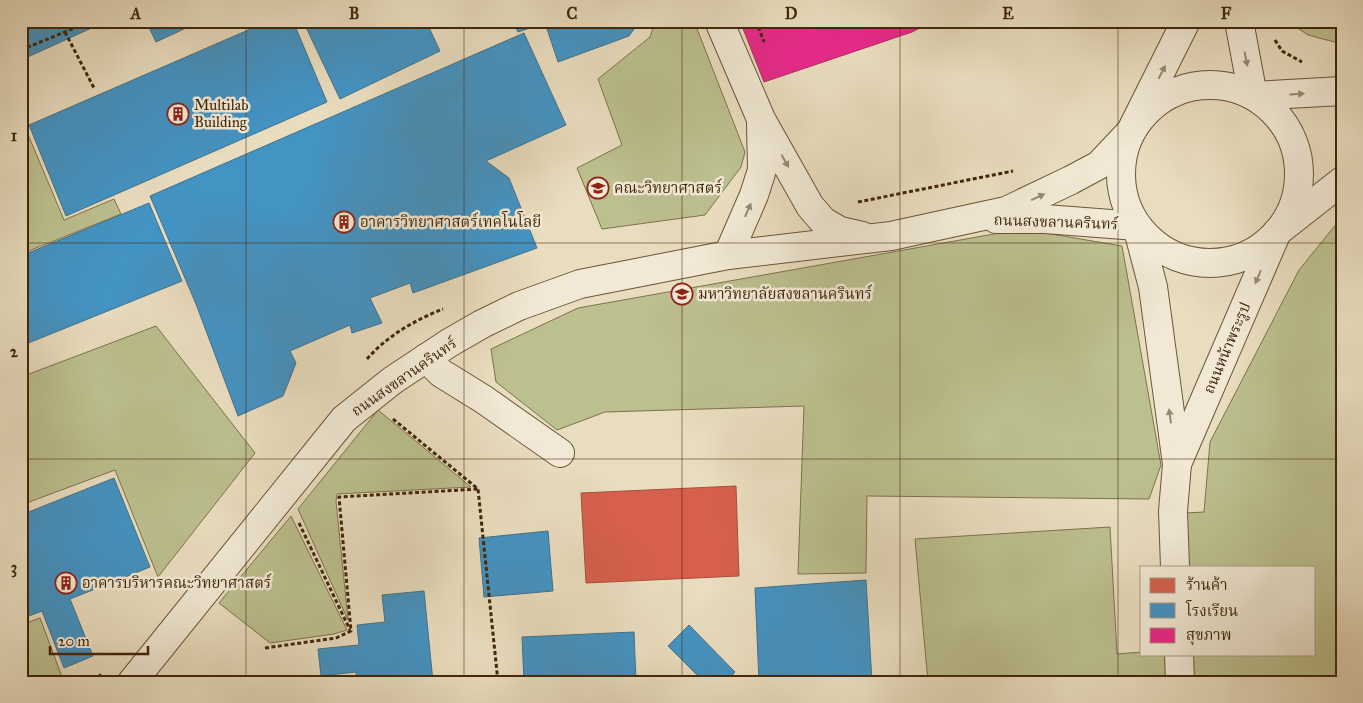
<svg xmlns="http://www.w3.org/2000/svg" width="1363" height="703" font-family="'IM FELL Great Primer','Noto Serif Thai',serif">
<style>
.green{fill:#bcbf8e;stroke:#7e724c}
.shops{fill:#d6604d;stroke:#a94f39}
.schools{fill:#4393c3;stroke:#42728b}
.health{fill:#e7298a;stroke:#b52863}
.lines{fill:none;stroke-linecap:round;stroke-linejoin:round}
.minor-casing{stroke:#6b5436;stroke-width:30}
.path{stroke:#412609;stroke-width:3;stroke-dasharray:4 2.5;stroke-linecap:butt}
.minor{stroke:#f1e9d5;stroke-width:28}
.oneway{fill:#99886f}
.grid{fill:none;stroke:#412609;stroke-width:1;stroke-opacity:0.55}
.labels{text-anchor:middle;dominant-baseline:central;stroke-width:5;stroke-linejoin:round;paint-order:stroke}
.poi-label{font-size:15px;fill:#412609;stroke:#f1e9d5;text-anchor:start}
.street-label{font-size:15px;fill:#412609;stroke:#f1e9d5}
.neatline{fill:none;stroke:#412609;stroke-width:2}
.grid-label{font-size:16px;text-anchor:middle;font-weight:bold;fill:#412609}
</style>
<rect width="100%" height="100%" fill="#e9ddbf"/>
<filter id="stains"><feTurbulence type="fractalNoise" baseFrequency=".004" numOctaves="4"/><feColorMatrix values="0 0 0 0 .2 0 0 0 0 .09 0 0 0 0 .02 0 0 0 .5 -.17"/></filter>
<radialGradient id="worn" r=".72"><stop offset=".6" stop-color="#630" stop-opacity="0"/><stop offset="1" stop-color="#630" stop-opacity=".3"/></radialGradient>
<g class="green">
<polygon points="655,21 694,21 745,152 741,167 705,215 602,229 577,168 622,145 598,79 650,37"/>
<polygon points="1287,21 1342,21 1342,44 1308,35"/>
<polygon points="24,125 64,220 114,199 121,214 21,254 21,126"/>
<polygon points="1342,217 1342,682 1193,682 1192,654 1314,654 1314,567 1188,567 1186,513 1204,512 1210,442 1299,270"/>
<polygon points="1022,229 1122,246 1161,465 1149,499 867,496 866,573 798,574 804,406 605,412 557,430 496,382 491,349 578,308"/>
<polygon points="156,326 255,453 158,577 115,470 21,505 21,377"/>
<polygon points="378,410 471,487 337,494 336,501 348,620 298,509"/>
<polygon points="291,516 347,630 334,634 270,643 219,603"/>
<polygon points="1110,527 1117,654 1142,652 1142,654 1172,654 1173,682 928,682 915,539"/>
<polygon points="40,618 64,682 21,682 21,625"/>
</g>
<polygon class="shops" points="736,486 739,576 586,583 581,493"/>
<g class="schools">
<polygon points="21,21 107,21 21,60"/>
<polygon points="146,21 201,21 156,42"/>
<polygon points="269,21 293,21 327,102 66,216 29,125"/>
<polygon points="303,21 426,21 440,51 340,99"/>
<polygon points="512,21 639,21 639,22 629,36 558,62 545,23 518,32"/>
<polygon points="524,33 566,125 486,161 509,178 537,248 413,293 410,283 370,298 382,323 352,333 350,325 290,351 296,363 283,396 238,416 196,304 150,196"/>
<polygon points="149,203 182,281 21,346 21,256"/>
<polygon points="114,478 150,567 70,599 93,656 64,668 42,611 21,619 21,515"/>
<polygon points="548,531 553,591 484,597 479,538"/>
<polygon points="866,580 872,682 759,682 755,588"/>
<polygon points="424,591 433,682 357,682 356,672 321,676 318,649 359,645 357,625 385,622 382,595"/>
<polygon points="689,625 735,672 726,682 704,682 668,646"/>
<polygon points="634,632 636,682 524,682 522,637"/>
</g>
<polygon class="health" points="740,21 934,21 912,32 764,82"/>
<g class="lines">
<g class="minor-casing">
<g id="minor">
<polyline points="719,21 761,119 810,206 823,221 840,231 862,236"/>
<polyline points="1239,21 1253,96 1342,91"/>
<circle cx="1210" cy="174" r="89"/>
<polyline points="996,219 1045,219 1137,226 1153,287 1177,464 1173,511 1175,567"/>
<polyline points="728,255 754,195 762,170 761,123"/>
<polyline points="426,358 441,373 483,399 560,453"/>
<polyline points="1177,464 1277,232 1342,181"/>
<polyline points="1179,654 1180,682"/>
<polyline points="132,682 344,419 393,380 449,343 482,324 519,306 580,284 728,255 891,236 1006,211 1071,180 1099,165 1131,131 1186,21"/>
</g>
</g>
<g class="path">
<polyline points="505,21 507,27"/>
<polyline points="756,21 764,42"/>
<polyline points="65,32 94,88"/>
<polyline points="1275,40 1282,51 1302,62"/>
<polyline points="21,50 91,21"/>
<polyline points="858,202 1013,171"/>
<path d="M 367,359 C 387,336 415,320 443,309"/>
<polyline points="393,419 478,489 498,682"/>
<polyline points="299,523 350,630"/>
<polyline points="265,648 336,638 351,631 339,497 478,489"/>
<polyline points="94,682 102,673"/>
</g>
<use href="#minor" class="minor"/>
</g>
<defs><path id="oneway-solid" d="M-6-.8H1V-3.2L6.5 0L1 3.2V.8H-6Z" transform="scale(1.25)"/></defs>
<g class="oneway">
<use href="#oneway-solid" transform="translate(1246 59) rotate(79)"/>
<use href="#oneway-solid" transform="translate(1162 72) rotate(-63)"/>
<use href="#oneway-solid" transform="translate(1297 94) rotate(-3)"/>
<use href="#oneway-solid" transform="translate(785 161) rotate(61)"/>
<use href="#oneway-solid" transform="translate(1038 197) rotate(-25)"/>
<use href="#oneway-solid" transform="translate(748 210) rotate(-66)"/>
<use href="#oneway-solid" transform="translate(1258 277) rotate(113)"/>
<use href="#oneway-solid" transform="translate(1170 416) rotate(-98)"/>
</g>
<path class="grid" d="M 246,21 L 246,682M 464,21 L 464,682M 682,21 L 682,682M 900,21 L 900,682M 1118,21 L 1118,682M 21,243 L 1342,243M 21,459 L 1342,459"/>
<defs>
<g id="building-ring" transform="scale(1.125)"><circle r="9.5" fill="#f1e9d5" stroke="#8f2418" stroke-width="1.5"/><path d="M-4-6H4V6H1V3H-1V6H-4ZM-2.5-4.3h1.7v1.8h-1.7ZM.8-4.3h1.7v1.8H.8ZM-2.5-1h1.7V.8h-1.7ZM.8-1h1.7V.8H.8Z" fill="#8f2418"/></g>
<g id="university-ring" transform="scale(1.125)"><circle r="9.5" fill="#f1e9d5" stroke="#8f2418" stroke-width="1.5"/><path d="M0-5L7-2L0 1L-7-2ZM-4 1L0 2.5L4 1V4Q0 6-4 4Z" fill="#8f2418"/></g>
</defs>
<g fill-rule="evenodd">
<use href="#building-ring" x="178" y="114"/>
<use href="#university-ring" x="598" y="188"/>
<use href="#building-ring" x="344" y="222"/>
<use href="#university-ring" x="682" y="294"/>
<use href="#building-ring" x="66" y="583"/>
</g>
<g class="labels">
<g class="poi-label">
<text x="194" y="105">Multilab<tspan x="194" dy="17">Building</tspan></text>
<text x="614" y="188">คณะวิทยาศาสตร์</text>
<text x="360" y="222">อาคารวิทยาศาสตร์เทคโนโลยี</text>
<text x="698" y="294">มหาวิทยาลัยสงขลานครินทร์</text>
<text x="82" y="583">อาคารบริหารคณะวิทยาศาสตร์</text>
</g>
<g class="street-label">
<text transform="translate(1056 222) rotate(2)">ถนนสงขลานครินทร์</text>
<text transform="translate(1227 348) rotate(-67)">ถนนหน้าพระรูป</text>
<text transform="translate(404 377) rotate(-35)">ถนนสงขลานครินทร์</text>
</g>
</g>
<rect width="1363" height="703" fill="none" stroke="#e9ddbf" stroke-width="55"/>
<rect x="1140" y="566" width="175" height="90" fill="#f1e9d5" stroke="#ab9b83"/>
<rect x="1150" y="578" width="25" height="15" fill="#d6604d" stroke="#ab9b83"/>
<text x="1186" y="590" font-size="15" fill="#412609">ร้านค้า</text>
<rect x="1150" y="603" width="25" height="15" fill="#4393c3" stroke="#ab9b83"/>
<text x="1186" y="616" font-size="15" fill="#412609">โรงเรียน</text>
<rect x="1150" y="628" width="25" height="15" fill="#e7298a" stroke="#ab9b83"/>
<text x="1186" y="640" font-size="15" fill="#412609">สุขภาพ</text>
<path d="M50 646v8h98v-8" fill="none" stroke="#412609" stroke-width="2.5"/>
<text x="58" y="646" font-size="15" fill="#412609" stroke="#f1e9d5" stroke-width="4" paint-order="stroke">20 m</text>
<rect x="28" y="28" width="1308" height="648" class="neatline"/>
<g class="grid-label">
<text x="136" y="19">A</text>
<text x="354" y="19">B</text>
<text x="572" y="19">C</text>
<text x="791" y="19">D</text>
<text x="1008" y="19">E</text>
<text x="1226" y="19">F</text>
<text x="14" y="141">1</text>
<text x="14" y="357">2</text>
<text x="14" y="573">3</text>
</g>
<rect width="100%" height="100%" filter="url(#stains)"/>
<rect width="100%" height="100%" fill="url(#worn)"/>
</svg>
